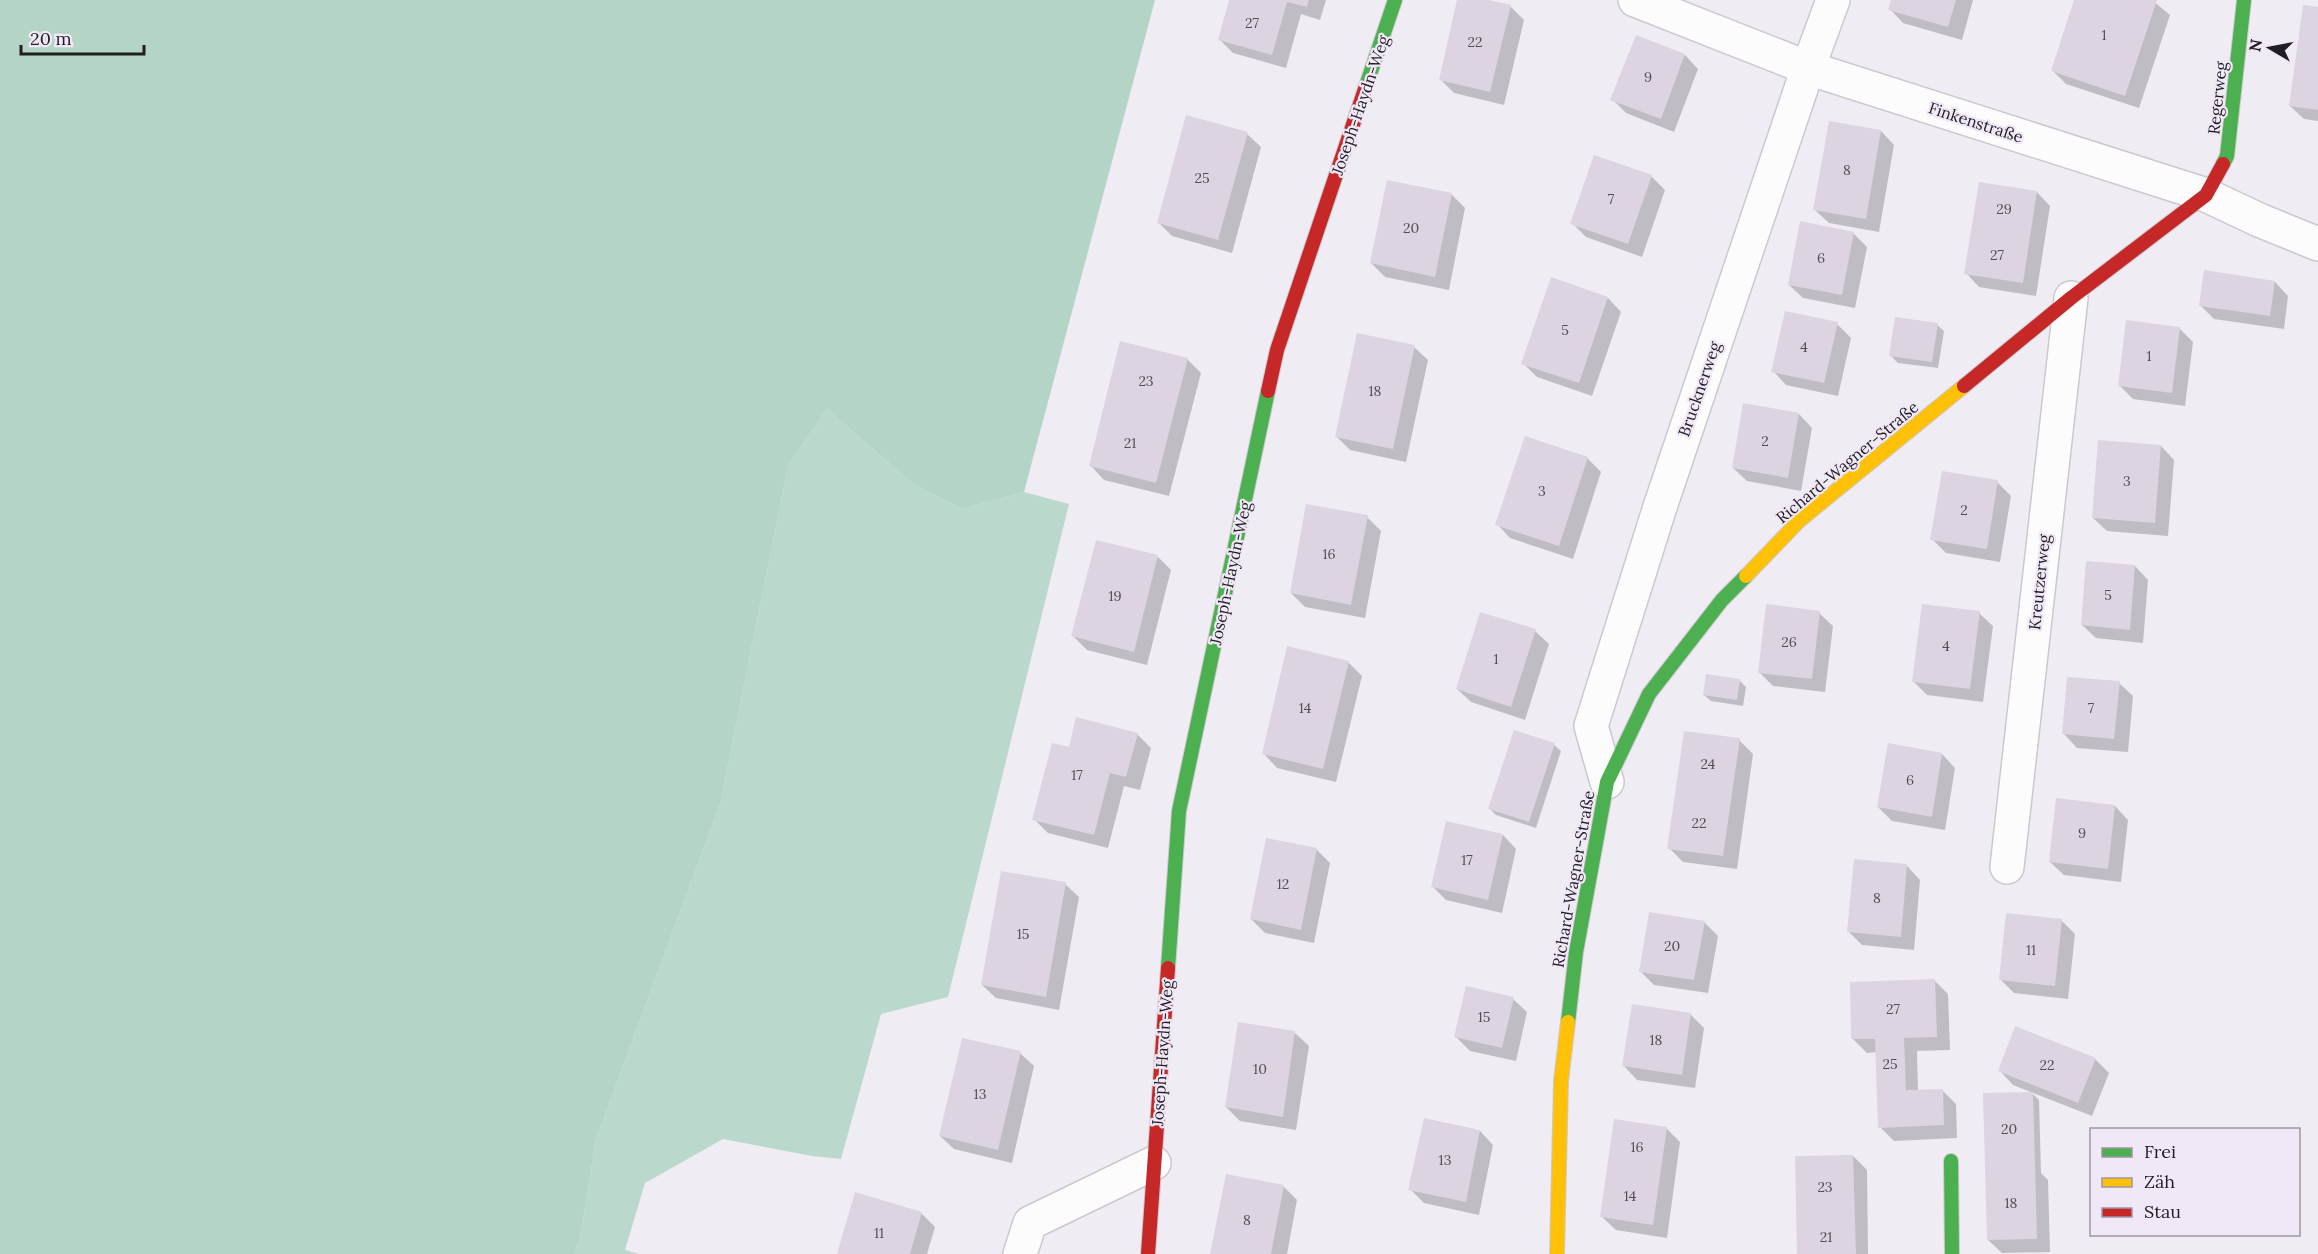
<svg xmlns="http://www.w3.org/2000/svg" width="2318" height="1254" font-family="Lora,serif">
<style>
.green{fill:#bbd8cc}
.forest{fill:#b4d4c6}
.shadow{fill:#0003}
.building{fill:#dcd4e1}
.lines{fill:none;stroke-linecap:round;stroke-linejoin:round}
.street-casing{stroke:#ccc8cf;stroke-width:36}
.fast-casing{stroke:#ccc8cf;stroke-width:16}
.slow-casing{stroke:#ccc8cf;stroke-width:16}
.jam-casing{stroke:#ccc8cf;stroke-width:16}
.street{stroke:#fdfcfd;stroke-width:33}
.fast{stroke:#4caf50;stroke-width:14}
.slow{stroke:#ffc107;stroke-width:14}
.jam{stroke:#c62828;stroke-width:14}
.labels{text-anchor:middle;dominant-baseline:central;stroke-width:4.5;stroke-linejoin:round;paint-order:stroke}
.number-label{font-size:14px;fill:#534e56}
.street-label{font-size:16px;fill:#211e23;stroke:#f1e8f7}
</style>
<rect width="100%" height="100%" fill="#f0ecf4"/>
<polygon class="green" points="827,409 913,484 962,509 1024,492 1069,504 948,997 881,1014 841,1159 812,1156 723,1139 645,1183 625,1250 639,1254 574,1254 580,1239 596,1139 720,804 788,466"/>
<polygon class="forest" points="0,0 1155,0 1024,492 962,509 913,484 827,409 788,466 720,804 596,1139 580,1239 574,1254 0,1254"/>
<g class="shadow">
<polygon points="1230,0 1326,0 1320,20 1301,14 1286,68 1233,53 1219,39"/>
<polygon points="1459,0 1483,0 1510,6 1524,20 1504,105 1454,93 1440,79"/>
<polygon points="1892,0 1973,0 1962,40 1903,23 1890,9"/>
<polygon points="2076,0 2152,0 2170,15 2139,108 2066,84 2052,70"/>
<polygon points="2318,8 2318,121 2304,119 2290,106"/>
<polygon points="1685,55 1698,69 1674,132 1626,113 1612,99"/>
<polygon points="1881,131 1894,145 1879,232 1829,223 1815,210"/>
<polygon points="1247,134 1261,147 1232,253 1172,236 1159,223"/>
<polygon points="1651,176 1665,190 1642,257 1586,237 1572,223"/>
<polygon points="2037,192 2050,206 2036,296 1979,287 1966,273"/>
<polygon points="1452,195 1465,208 1449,290 1385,277 1371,263"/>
<polygon points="1853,233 1867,247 1855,308 1803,298 1789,285"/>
<polygon points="2275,282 2288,296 2284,329 2214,319 2201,306"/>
<polygon points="1608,298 1621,312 1592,396 1537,377 1523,363"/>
<polygon points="1837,324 1851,338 1838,396 1786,385 1773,371"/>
<polygon points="1937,325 1944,331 1938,368 1898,363 1891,356"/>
<polygon points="2179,328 2193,342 2185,406 2133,399 2119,385"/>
<polygon points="1414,347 1428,360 1406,462 1350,450 1336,436"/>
<polygon points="1187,359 1201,373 1169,496 1104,480 1091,466"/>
<polygon points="1799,414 1812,428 1801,491 1747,481 1733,468"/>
<polygon points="1526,438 1588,459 1601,472 1573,559 1510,538 1497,524"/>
<polygon points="2161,446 2174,460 2168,536 2107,531 2093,518"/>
<polygon points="1997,482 2011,496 2000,562 1946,553 1932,539"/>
<polygon points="1367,517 1381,531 1365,618 1305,607 1291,593"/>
<polygon points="1158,557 1171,570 1147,665 1087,650 1073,636"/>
<polygon points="2135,566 2148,580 2143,643 2096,638 2082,625"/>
<polygon points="1819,613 1833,626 1825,692 1773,686 1759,672"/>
<polygon points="1979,613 1993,626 1983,702 1927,695 1913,681"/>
<polygon points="1535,631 1549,644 1525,720 1471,702 1457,689"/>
<polygon points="1348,662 1362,676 1336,782 1277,768 1264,754"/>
<polygon points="1740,681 1746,687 1743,706 1711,701 1704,695"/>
<polygon points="2119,683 2133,696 2128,752 2077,748 2064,734"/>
<polygon points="1137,734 1151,748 1140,790 1124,786 1108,848 1048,833 1034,819 1070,749"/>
<polygon points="1739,740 1753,754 1737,869 1683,862 1669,848"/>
<polygon points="1554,745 1561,751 1536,828 1496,815 1489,808"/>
<polygon points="1942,754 1955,768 1945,830 1892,821 1878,807"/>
<polygon points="2115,806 2128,820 2121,882 2064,875 2050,862"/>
<polygon points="1503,835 1516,849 1502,913 1446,900 1432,886"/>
<polygon points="1317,850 1330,863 1314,943 1265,933 1251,919"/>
<polygon points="1907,866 1920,880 1914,950 1862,945 1848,931"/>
<polygon points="1065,884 1079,897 1059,1010 996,998 982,985"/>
<polygon points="2062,921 2075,934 2068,999 2014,993 2001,980"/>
<polygon points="1704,922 1718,936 1708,993 1654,985 1640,971"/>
<polygon points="1934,980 1948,994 1950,1050 1917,1051 1918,1091 1942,1090 1956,1104 1957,1138 1894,1141 1880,1127 1877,1052 1867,1053 1853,1039"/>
<polygon points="1513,999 1527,1012 1516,1061 1470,1051 1456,1037"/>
<polygon points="1690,1014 1704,1028 1695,1088 1637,1080 1624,1066"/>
<polygon points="1295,1033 1309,1046 1296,1130 1240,1121 1226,1107"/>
<polygon points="1020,1053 1034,1066 1012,1163 954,1149 940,1136"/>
<polygon points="2095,1059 2109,1073 2092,1116 2013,1085 2000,1071"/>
<polygon points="2033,1094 2039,1100 2041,1173 2048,1180 2050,1252 2002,1253 1988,1240"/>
<polygon points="1666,1128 1680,1142 1667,1238 1616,1230 1602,1217"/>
<polygon points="1480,1131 1493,1145 1479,1215 1424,1203 1410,1189"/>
<polygon points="1853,1156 1867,1170 1868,1254 1799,1254"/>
<polygon points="1284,1187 1297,1200 1287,1254 1212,1254"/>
<polygon points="921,1213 935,1227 927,1254 839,1254"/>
</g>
<g class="building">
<polygon points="1229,0 1309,0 1307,7 1287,2 1272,55 1218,40"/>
<polygon points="1457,0 1489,0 1511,5 1490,92 1439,80"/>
<polygon points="1891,0 1956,0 1948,27 1888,10"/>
<polygon points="2074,0 2157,0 2125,96 2051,71"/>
<polygon points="2303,5 2318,7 2318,110 2289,106"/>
<polygon points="1636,35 1685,54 1661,119 1610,100"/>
<polygon points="1186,115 1248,132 1218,240 1157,223"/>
<polygon points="1829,121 1881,130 1866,219 1813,210"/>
<polygon points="1594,155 1652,175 1628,244 1570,224"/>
<polygon points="1387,180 1452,193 1435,277 1370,263"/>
<polygon points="1979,182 2037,191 2023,283 1964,274"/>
<polygon points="1800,221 1854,232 1842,295 1788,285"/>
<polygon points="2204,270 2275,281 2270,316 2199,306"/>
<polygon points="1551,277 1608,297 1579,383 1521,364"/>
<polygon points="1785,311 1838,322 1824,383 1771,372"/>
<polygon points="1895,317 1938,323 1932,362 1889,356"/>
<polygon points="2126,320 2180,327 2172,393 2118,386"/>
<polygon points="1357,333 1415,345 1393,449 1335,437"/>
<polygon points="1120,341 1188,358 1156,483 1089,466"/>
<polygon points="1743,403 1799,413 1788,478 1732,468"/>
<polygon points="1525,436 1588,457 1559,546 1495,525"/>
<polygon points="2098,440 2161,445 2155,523 2092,518"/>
<polygon points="1942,471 1998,480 1987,549 1930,540"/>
<polygon points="1306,504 1368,515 1351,605 1290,593"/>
<polygon points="1096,540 1158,555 1134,652 1071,636"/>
<polygon points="2086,561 2135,565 2130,630 2081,625"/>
<polygon points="1766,604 1820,611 1812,679 1758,673"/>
<polygon points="1922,604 1980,611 1970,689 1912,682"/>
<polygon points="1480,612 1536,629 1511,707 1456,689"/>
<polygon points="1287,646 1349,661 1323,769 1262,754"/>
<polygon points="1706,674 1740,679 1737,700 1703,695"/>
<polygon points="2067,677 2120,681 2114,739 2062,734"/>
<polygon points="1076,717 1138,733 1126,777 1110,773 1094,835 1032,820 1052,743 1069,747"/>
<polygon points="1514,730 1555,743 1529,822 1488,809"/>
<polygon points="1684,731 1740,738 1723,856 1667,849"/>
<polygon points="1888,743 1942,753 1932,817 1877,807"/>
<polygon points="2056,798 2115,805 2108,869 2049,862"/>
<polygon points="1446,821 1503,834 1488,900 1431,887"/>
<polygon points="1266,838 1317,848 1301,930 1250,919"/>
<polygon points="1854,859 1907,864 1901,937 1847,932"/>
<polygon points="1001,871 1066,882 1046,997 981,985"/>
<polygon points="1649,912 1705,921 1694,980 1639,972"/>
<polygon points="2006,913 2062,919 2055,986 1999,980"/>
<polygon points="1935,979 1937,1037 1904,1038 1906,1090 1943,1089 1944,1125 1878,1128 1875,1039 1851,1039 1850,982"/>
<polygon points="1466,986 1514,997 1502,1048 1454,1037"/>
<polygon points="1632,1004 1691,1013 1682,1075 1622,1066"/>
<polygon points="1238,1022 1295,1031 1283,1117 1225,1107"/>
<polygon points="2015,1026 2096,1058 2078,1103 1998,1071"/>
<polygon points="962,1038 1021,1051 998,1150 939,1136"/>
<polygon points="2033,1092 2037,1239 1987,1240 1983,1093"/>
<polygon points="1424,1118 1480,1130 1466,1202 1408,1190"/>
<polygon points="1614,1119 1667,1127 1653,1225 1600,1217"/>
<polygon points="1853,1155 1856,1254 1797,1254 1795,1156"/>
<polygon points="1226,1174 1284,1185 1271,1254 1210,1254"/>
<polygon points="855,1192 922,1212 910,1254 837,1254"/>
</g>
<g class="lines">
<g class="street-casing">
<g id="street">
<polyline points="1635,0 1808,68 2206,195 2259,220 2318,244"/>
<polyline points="1607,782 1591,726 1659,510 1808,68 1833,0"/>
<polyline points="2007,867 2071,298"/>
<polyline points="1020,1254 1030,1223 1154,1163"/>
</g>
</g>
<g class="fast-casing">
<g id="fast">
<polyline points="1366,86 1395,0"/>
<polyline points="2223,164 2227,156 2244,0"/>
<polyline points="1168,968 1179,811 1268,391"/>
<polyline points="1568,1022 1576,952 1607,782 1649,694 1722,600 1746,576"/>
<polyline points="1951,1161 1952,1254"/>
</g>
</g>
<g class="slow-casing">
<g id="slow">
<polyline points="1746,576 1800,520 1964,386"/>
<polyline points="1557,1254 1561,1081 1568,1022"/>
</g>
</g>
<g class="jam-casing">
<g id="jam">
<polyline points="1964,386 2071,298 2206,195 2223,164"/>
<polyline points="1268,391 1277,350 1366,86"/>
<polyline points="1148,1254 1168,968"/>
</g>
</g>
<use href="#street" class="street"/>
<use href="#fast" class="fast"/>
<use href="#slow" class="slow"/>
<use href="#jam" class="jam"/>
</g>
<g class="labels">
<g class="number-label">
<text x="1252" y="23">27</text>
<text x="2104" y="35">1</text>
<text x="1475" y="42">22</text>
<text x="1648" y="77">9</text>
<text x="1847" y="170">8</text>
<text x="1202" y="178">25</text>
<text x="1611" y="199">7</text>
<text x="2004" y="209">29</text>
<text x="1411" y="228">20</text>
<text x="1997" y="255">27</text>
<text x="1821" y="258">6</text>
<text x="1565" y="330">5</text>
<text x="1804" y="347">4</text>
<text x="2149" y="356">1</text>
<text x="1146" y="381">23</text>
<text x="1375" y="391">18</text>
<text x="1765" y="441">2</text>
<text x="1130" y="443">21</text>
<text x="2127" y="481">3</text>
<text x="1542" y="491">3</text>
<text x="1964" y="510">2</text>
<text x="1329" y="554">16</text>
<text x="2108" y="595">5</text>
<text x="1115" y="596">19</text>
<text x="1789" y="642">26</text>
<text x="1946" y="646">4</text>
<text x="1496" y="659">1</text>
<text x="1305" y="708">14</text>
<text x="2091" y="708">7</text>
<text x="1708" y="764">24</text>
<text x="1077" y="775">17</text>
<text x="1910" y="780">6</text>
<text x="1699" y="823">22</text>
<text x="2082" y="833">9</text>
<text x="1467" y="860">17</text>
<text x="1283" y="884">12</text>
<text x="1877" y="898">8</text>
<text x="1023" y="934">15</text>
<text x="1672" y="946">20</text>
<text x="2031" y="950">11</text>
<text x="1893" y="1009">27</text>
<text x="1484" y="1017">15</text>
<text x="1656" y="1040">18</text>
<text x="1890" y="1064">25</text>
<text x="2047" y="1065">22</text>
<text x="1260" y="1069">10</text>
<text x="980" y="1094">13</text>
<text x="2009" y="1129">20</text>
<text x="1637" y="1147">16</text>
<text x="1445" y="1160">13</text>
<text x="1825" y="1187">23</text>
<text x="1630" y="1196">14</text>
<text x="2011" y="1203">18</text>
<text x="1247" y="1220">8</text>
<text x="879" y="1233">11</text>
<text x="1826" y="1237">21</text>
</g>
<g class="street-label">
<text transform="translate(2217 98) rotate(-84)">Regerweg</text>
<text transform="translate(1360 105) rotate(-71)">Joseph-Haydn-Weg</text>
<text transform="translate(1976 122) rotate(18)">Finkenstraße</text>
<text transform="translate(1699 389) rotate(-71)">Brucknerweg</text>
<text transform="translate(1847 462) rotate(-40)">Richard-Wagner-Straße</text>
<text transform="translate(1230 573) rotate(-78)">Joseph-Haydn-Weg</text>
<text transform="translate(2039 582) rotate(-84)">Kreutzerweg</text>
<text transform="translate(1573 879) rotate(-80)">Richard-Wagner-Straße</text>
<text transform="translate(1162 1053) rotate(-86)">Joseph-Haydn-Weg</text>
</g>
</g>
<rect x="2090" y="1128" width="210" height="108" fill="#f1e8f7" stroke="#9e97a2" stroke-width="1.5"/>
<rect x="2102" y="1148" width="30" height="9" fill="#4caf50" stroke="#9e97a2" stroke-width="1.5"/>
<text x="2144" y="1158" font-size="18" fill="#211e23">Frei</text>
<rect x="2102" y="1178" width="30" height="9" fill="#ffc107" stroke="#9e97a2" stroke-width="1.5"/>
<text x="2144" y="1188" font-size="18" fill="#211e23">Zäh</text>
<rect x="2102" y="1208" width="30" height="9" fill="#c62828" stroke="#9e97a2" stroke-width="1.5"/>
<text x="2144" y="1218" font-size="18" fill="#211e23">Stau</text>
<g transform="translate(2270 48) rotate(280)" stroke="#f1e8f7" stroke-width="4.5" paint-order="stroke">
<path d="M0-4.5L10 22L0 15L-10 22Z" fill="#211e23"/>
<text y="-9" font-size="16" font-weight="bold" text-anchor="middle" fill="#211e23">N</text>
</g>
<path d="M21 45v9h123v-9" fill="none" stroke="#211e23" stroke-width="3"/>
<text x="30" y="45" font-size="18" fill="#211e23" stroke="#f1e8f7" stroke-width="4.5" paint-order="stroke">20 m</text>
</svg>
